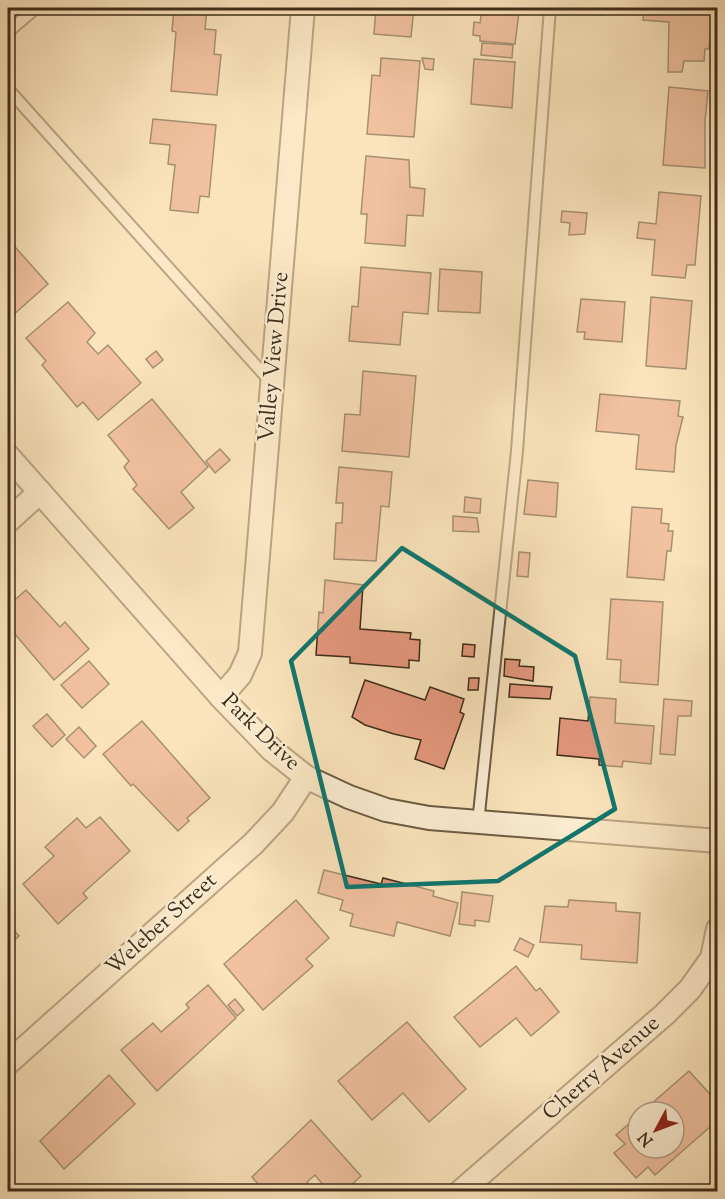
<svg xmlns="http://www.w3.org/2000/svg" width="725" height="1199" font-family="'Sorts Mill Goudy',serif">
<style>
.building{fill:#e7997f;stroke:#3e2d1a;stroke-width:1.5}
.lines{fill:none;stroke-linecap:round;stroke-linejoin:round}
.service-casing{stroke:#6d5b42;stroke-width:14}
.minor-casing{stroke:#6d5b42;stroke-width:26}
.service{stroke:#fcedd3;stroke-width:10}
.minor{stroke:#fcedd3;stroke-width:22}
.marked{fill:none;stroke:#0f766e;stroke-width:4.5;stroke-linejoin:round}
.labels{text-anchor:middle;dominant-baseline:central;stroke-width:5;stroke-linejoin:round;paint-order:stroke}
.street-label{font-size:22px;fill:#3e2d1a;stroke:#fcedd3}
</style>
<rect width="100%" height="100%" fill="#fbe4bc"/>
<filter id="stains"><feTurbulence type="fractalNoise" baseFrequency=".00333" numOctaves="4"/><feColorMatrix values="0 0 0 0 .2 0 0 0 0 .09 0 0 0 0 .02 0 0 0 .5 -.17"/></filter>
<radialGradient id="worn" r=".72"><stop offset=".6" stop-color="#630" stop-opacity="0"/><stop offset="1" stop-color="#630" stop-opacity=".3"/></radialGradient>
<g class="building">
<polygon points="174,8 207,8 205,29 216,30 214,54 221,55 217,95 171,91 176,32 172,31"/>
<polygon points="370,8 414,8 411,37 374,34 376,8"/>
<polygon points="565,8 602,8 601,15"/>
<polygon points="644,8 713,8 709,49 705,49 704,61 684,61 682,72 668,72 669,22 643,20"/>
<polygon points="482,9 519,12 515,44 480,41 480,36 473,35 474,22 480,23"/>
<polygon points="482,43 513,45 512,58 481,55"/>
<polygon points="381,58 420,61 414,137 367,134 372,75 380,76"/>
<polygon points="422,58 434,59 433,70 425,69"/>
<polygon points="474,59 515,62 512,108 471,104"/>
<polygon points="669,87 708,91 705,121 705,168 663,165"/>
<polygon points="153,119 216,125 209,197 200,196 198,213 170,210 175,165 168,164 170,145 150,143"/>
<polygon points="366,156 409,160 410,187 425,189 423,216 407,215 405,246 365,243 367,214 361,214"/>
<polygon points="659,192 701,196 695,265 687,265 685,278 652,275 655,240 637,238 639,222 656,224"/>
<polygon points="562,211 587,213 585,234 569,235 570,223 561,222"/>
<polygon points="8,239 48,284 12,316 8,312"/>
<polygon points="361,267 431,273 428,314 403,312 400,345 349,341 352,306 358,307"/>
<polygon points="440,269 482,272 480,313 438,311"/>
<polygon points="651,297 692,301 686,369 646,366"/>
<polygon points="581,299 625,302 622,342 584,339 585,332 577,332"/>
<polygon points="68,302 95,333 87,342 98,354 108,345 141,383 98,420 83,402 77,407 42,365 46,361 26,338"/>
<polygon points="156,351 163,360 153,368 146,359"/>
<polygon points="363,371 416,376 409,457 342,451 345,414 360,415"/>
<polygon points="600,394 680,401 678,416 683,417 676,445 674,472 636,469 639,435 596,431"/>
<polygon points="152,399 208,467 181,492 194,508 169,529 133,489 137,485 124,467 129,461 108,435"/>
<polygon points="220,449 230,460 215,473 206,461"/>
<polygon points="339,467 392,472 389,507 381,506 376,561 334,559 336,523 342,523 343,503 336,503"/>
<polygon points="528,480 558,483 556,517 524,514"/>
<polygon points="465,497 481,499 480,513 464,512"/>
<polygon points="632,507 662,509 661,523 669,524 668,531 673,531 671,551 667,551 664,580 627,577"/>
<polygon points="453,516 477,518 479,532 453,531"/>
<polygon points="519,552 530,553 528,577 517,576"/>
<polygon points="325,580 363,585 360,629 411,633 410,639 420,640 419,661 409,660 409,668 350,663 350,657 316,655 319,612 323,613"/>
<polygon points="26,590 60,627 65,622 89,649 54,680 8,626 8,606"/>
<polygon points="611,599 663,602 658,685 620,682 621,660 607,659"/>
<polygon points="463,644 475,645 474,657 462,656"/>
<polygon points="505,659 520,660 519,666 534,667 533,681 504,676"/>
<polygon points="89,661 109,684 82,708 61,685"/>
<polygon points="469,678 479,678 478,690 468,690"/>
<polygon points="365,680 425,700 430,687 464,699 460,712 464,714 444,769 415,759 421,740 394,734 365,725 352,717"/>
<polygon points="510,684 552,687 550,699 509,697"/>
<polygon points="590,697 616,699 615,723 654,726 651,764 623,761 622,767 599,765 599,759 557,755 560,718 588,721"/>
<polygon points="664,699 692,701 691,716 678,716 675,755 660,754"/>
<polygon points="47,714 65,735 52,747 33,726"/>
<polygon points="142,721 210,798 187,818 189,821 178,831 133,784 131,786 103,754"/>
<polygon points="79,727 96,746 84,758 66,739"/>
<polygon points="100,817 130,851 83,893 87,898 58,924 23,884 54,856 45,847 77,818 86,828"/>
<polygon points="324,870 381,884 383,878 434,891 433,896 458,903 450,936 397,922 394,936 350,926 353,914 340,910 343,900 318,893"/>
<polygon points="462,892 493,896 489,922 475,920 475,926 459,924"/>
<polygon points="296,900 329,938 306,959 313,966 263,1010 224,964"/>
<polygon points="569,900 616,903 616,911 640,913 637,963 581,959 582,945 540,942 545,906 568,907"/>
<polygon points="8,924 19,936 8,946"/>
<polygon points="520,938 534,945 528,957 514,950"/>
<polygon points="516,966 536,991 540,988 559,1012 531,1036 516,1018 480,1047 454,1017"/>
<polygon points="208,985 236,1018 157,1091 121,1050 153,1023 161,1032 189,1008 186,1004"/>
<polygon points="235,999 244,1010 237,1016 228,1005"/>
<polygon points="407,1022 466,1089 429,1122 403,1093 372,1120 338,1081"/>
<polygon points="689,1071 718,1103 718,1120 655,1175 648,1167 636,1178 614,1153 625,1144 616,1135 638,1116 638,1148 674,1148 674,1112 642,1112"/>
<polygon points="109,1075 135,1104 64,1169 40,1141"/>
<polygon points="311,1120 361,1176 344,1192 329,1192 315,1175 307,1182 314,1192 265,1192 252,1177"/>
</g>
<g class="lines">
<g class="service-casing">
<g id="service">
<polyline points="8,32 36,8"/>
<polyline points="8,89 270,381"/>
<polyline points="478,823 517,451 550,8"/>
</g>
</g>
<g class="minor-casing">
<g id="minor">
<polyline points="8,456 221,697 272,750 306,777 349,797 386,810 429,818 718,841"/>
<polyline points="8,521 40,492"/>
<polyline points="221,697 240,675 250,653 303,8"/>
<polyline points="8,1063 253,844 283,812 306,777"/>
<polyline points="460,1192 665,1014 690,989 712,958 718,929"/>
</g>
</g>
<use href="#service" class="service"/>
<use href="#minor" class="minor"/>
</g>
<path d="M0 0H725V1199H0ZM 402,548 L 575,656 L 615,809 L 498,881 L 347,887 L 291,661 Z" fill="#fbe4bc" fill-opacity=".55" fill-rule="evenodd"/>
<path class="marked" d="M 402,548 L 575,656 L 615,809 L 498,881 L 347,887 L 291,661 Z"/>
<g class="labels">
<g class="street-label">
<text transform="translate(275 357) rotate(-85)">Valley View Drive</text>
<text transform="translate(260 733) rotate(44)">Park Drive</text>
<text transform="translate(162 925) rotate(-42)">Weleber Street</text>
<text transform="translate(602 1069) rotate(-41)">Cherry Avenue</text>
</g>
</g>
<rect width="725" height="1199" fill="none" stroke="#fbe4bc" stroke-width="30"/>
<rect x="9" y="9" width="707" height="1181" fill="none" stroke="#3e2d1a" stroke-width="3"/>
<rect x="15" y="15" width="695" height="1169" fill="none" stroke="#3e2d1a" stroke-width="1.5"/>
<g transform="translate(656 1130) rotate(229)"><circle r="28" fill="#fcedd3" stroke="#b0a089" stroke-width="1.5"/>
<path d="M0-4.5L10 22L0 15L-10 22Z" fill="#8f2418"/>
<text y="-9" font-size="16" font-weight="bold" text-anchor="middle" fill="#3e2d1a">N</text>
</g>
<rect width="100%" height="100%" filter="url(#stains)"/>
<rect width="100%" height="100%" fill="url(#worn)"/>
</svg>
